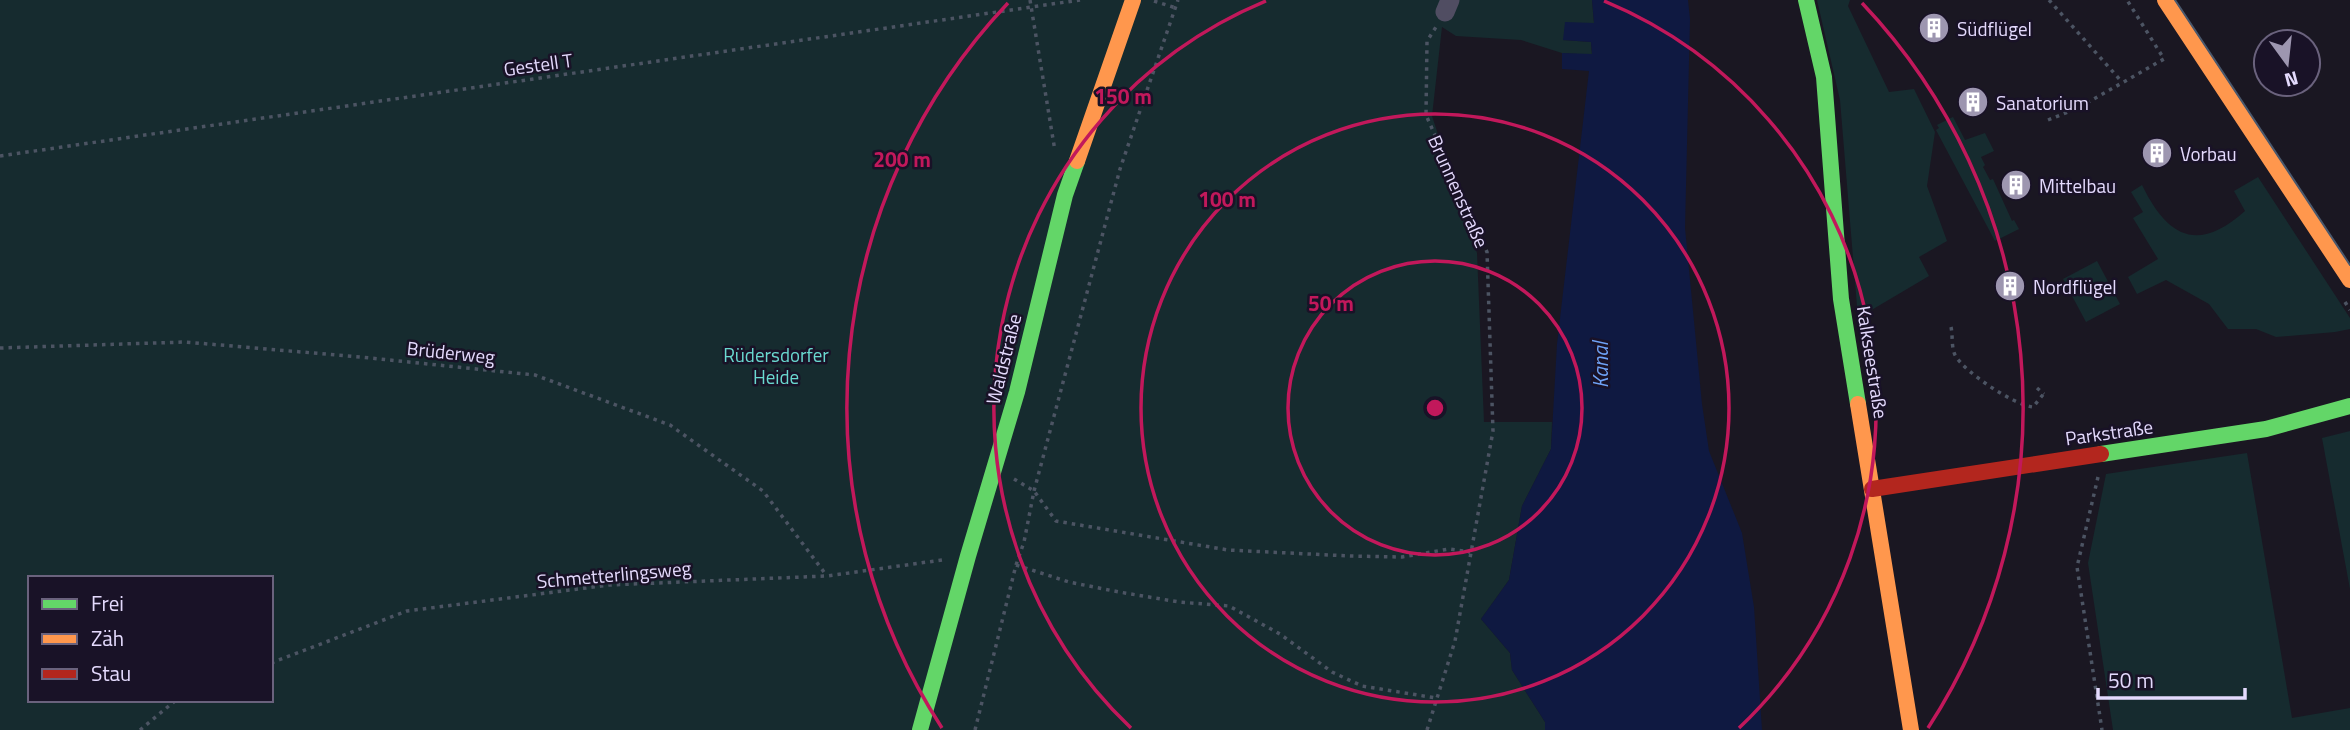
<svg xmlns="http://www.w3.org/2000/svg" width="2350" height="730" font-family="'Titillium Web',sans-serif">
<style>
.green{fill:#162b2f;fill-rule:evenodd}
.water{fill:#0f1941}
.lines{fill:none;stroke-linecap:round;stroke-linejoin:round}
.path{stroke:#4c5463;stroke-width:3.5;stroke-dasharray:3.5 5;stroke-linecap:butt}
.street{stroke:#504d62;stroke-width:19}
.fast{stroke:#63d668;stroke-width:16}
.slow{stroke:#ff974d;stroke-width:16}
.jam{stroke:#b3261e;stroke-width:16}
.tram{stroke:#4a586c;stroke-width:2}
.ring{fill:none;stroke:#c2185b;stroke-width:3.5}
.labels{text-anchor:middle;dominant-baseline:central;stroke-width:5;stroke-linejoin:round;paint-order:stroke}
.poi-label{font-size:19px;fill:#e4dafd;stroke:#191227;text-anchor:start}
.street-label{font-size:19px;fill:#e4dafd;stroke:#191227}
.park-label{font-size:19px;fill:#6ad9d0;stroke:#191227}
.water-label{font-size:21px;font-style:italic;fill:#6fa2f6;stroke:#191227}
.centre{fill:#c2185b;stroke:#191227;stroke-width:3.5}
.ring-label{font-size:21px;text-anchor:middle;font-weight:bold;fill:#c2185b;stroke:#191227;stroke-width:5;stroke-linejoin:round;paint-order:stroke}
</style>
<rect width="100%" height="100%" fill="#1a1722"/>
<g class="green">
<path d="M 0,0 L 1592,0 L 1594,23 L 1563,40 L 1591,42 L 1592,55 L 1562,53 L 1521,40 L 1456,36 L 1442,27 L 1432,116 L 1477,253 L 1484,422 L 1552,422 L 1551,449 L 1522,506 L 1509,580 L 1481,619 L 1510,653 L 1512,670 L 1545,722 L 1545,730 L 0,730 ZM 30,578 L 271,578 L 271,700 L 30,700 Z"/>
<polygon points="1817,0 1850,0 1848,6 1889,92 1914,89 1935,132 1927,186 1947,241 1919,257 1929,276 1858,318 1840,100"/>
<polygon points="1953,117 1965,140 1985,133 1994,151 1981,157 1985,165 1983,167 1990,180 1993,179 2012,221 2014,220 2019,229 1995,241 1936,130 1939,128 1937,125"/>
<path d="M 2258,177 L 2350,318 L 2350,329 L 2335,332 L 2276,337 L 2256,329 L 2228,329 L 2209,304 L 2166,280 L 2137,294 L 2128,277 L 2158,259 L 2133,218 L 2143,212 L 2131,192 L 2142,185 C 2168,238 2198,253 2245,211 L 2234,191 Z"/>
<polygon points="2097,261 2120,304 2086,322 2063,279"/>
<polygon points="2350,431 2350,589 2322,438"/>
<polygon points="2247,453 2292,718 2350,708 2350,730 2113,730 2088,563 2106,474"/>
</g>
<polygon class="water" points="1592,0 1688,0 1690,19 1685,228 1702,404 1709,451 1742,533 1754,607 1762,730 1545,730 1545,722 1512,670 1510,653 1481,619 1509,580 1522,506 1551,449 1557,344 1589,71 1562,69 1562,53 1592,54 1591,42 1563,40 1565,22 1594,23"/>
<g class="lines">
<g class="path">
<polyline points="1030,0 1055,151"/>
<polyline points="2049,0 2122,82"/>
<polyline points="1154,1 1176,8"/>
<polyline points="2048,120 2078,108 2164,59 2127,0"/>
<polyline points="0,156 1080,0"/>
<polyline points="2345,302 2350,310"/>
<path d="M 1951,327 C 1953,336 1951,346 1955,355 C 1964,372 2014,405 2033,407 L 2046,391"/>
<polyline points="0,348 185,342 360,357 535,375 670,425 763,491 827,576"/>
<polyline points="2037,388 2044,394"/>
<polyline points="2098,477 2077,567 2102,730"/>
<polyline points="1014,479 1034,491 1056,521 1228,550 1350,556 1402,557 1449,549 1470,552"/>
<polyline points="1016,565 1069,582 1119,592 1179,602 1229,606 1280,634 1332,672 1362,686 1436,698"/>
<polyline points="271,663 407,611 609,585 827,576 942,560"/>
<polyline points="140,730 176,700"/>
<polyline points="975,730 1016,565 1024,542 1034,491 1120,169 1178,0"/>
<polyline points="1427,730 1455,641 1493,431 1487,252 1426,115 1427,41 1436,27"/>
</g>
<polyline class="street" points="1445,12 1450,0"/>
<g class="fast">
<polyline points="1806,0 1824,77 1841,299 1858,404"/>
<polyline points="2101,454 2266,429 2350,406"/>
<polyline points="920,730 968,556 1017,392 1065,195 1077,161"/>
</g>
<g class="slow">
<polyline points="2165,0 2350,280"/>
<polyline points="1077,161 1133,0"/>
<polyline points="1858,404 1911,730"/>
</g>
<polyline class="jam" points="1872,489 2101,454"/>
<polyline class="tram" points="2175,0 2350,265"/>
</g>
<g class="ring">
<circle cx="1435" cy="408" r="147"/>
<circle cx="1435" cy="408" r="294"/>
<path d="M1131 728A441 441 0 0 1 1266 1M1604 1A441 441 0 0 1 1739 728"/>
<path d="M942 728A588 588 0 0 1 1008 3M1862 3A588 588 0 0 1 1928 728"/>
</g>
<defs>
<g id="building-disc" transform="scale(1.575)"><circle r="9.5" fill="#9d96b0" stroke="#191227"/><path d="M-4-6H4V6H1V3H-1V6H-4ZM-2.5-4.3h1.7v1.8h-1.7ZM.8-4.3h1.7v1.8H.8ZM-2.5-1h1.7V.8h-1.7ZM.8-1h1.7V.8H.8Z" fill="#fff"/></g>
</defs>
<g fill-rule="evenodd">
<use href="#building-disc" x="1934" y="28"/>
<use href="#building-disc" x="1973" y="102"/>
<use href="#building-disc" x="2157" y="153"/>
<use href="#building-disc" x="2016" y="185"/>
<use href="#building-disc" x="2010" y="286"/>
</g>
<g class="labels">
<g class="poi-label">
<text x="1957" y="28">Südflügel</text>
<text x="1996" y="102">Sanatorium</text>
<text x="2180" y="153">Vorbau</text>
<text x="2039" y="185">Mittelbau</text>
<text x="2033" y="286">Nordflügel</text>
</g>
<g class="street-label">
<text transform="translate(538 64) rotate(-8)">Gestell T</text>
<text transform="translate(1459 191) rotate(66)">Brunnenstraße</text>
<text transform="translate(451 352) rotate(6)">Brüderweg</text>
<text transform="translate(1003 359) rotate(-76)">Waldstraße</text>
<text transform="translate(1873 362) rotate(81)">Kalkseestraße</text>
<text transform="translate(2109 432) rotate(-8)">Parkstraße</text>
<text transform="translate(614 574) rotate(-5)">Schmetterlingsweg</text>
</g>
<g class="park-label">
<text x="776" y="354">Rüdersdorfer<tspan x="776" dy="22">Heide</tspan></text>
</g>
<g class="water-label">
<text transform="translate(1600 365) rotate(-90)">Kanal</text>
</g>
</g>
<circle cx="1435" cy="408" r="10" class="centre"/>
<g class="ring-label">
<text x="1123" y="104">150 m</text>
<text x="902" y="167">200 m</text>
<text x="1227" y="207">100 m</text>
<text x="1331" y="311">50 m</text>
</g>
<rect x="28" y="576" width="245" height="126" fill="#191227" stroke="#6a627d" stroke-width="2"/>
<rect x="42" y="599" width="35" height="10" fill="#63d668" stroke="#6a627d" stroke-width="2"/>
<text x="91" y="611" font-size="21" fill="#e4dafd">Frei</text>
<rect x="42" y="634" width="35" height="10" fill="#ff974d" stroke="#6a627d" stroke-width="2"/>
<text x="91" y="646" font-size="21" fill="#e4dafd">Zäh</text>
<rect x="42" y="669" width="35" height="10" fill="#b3261e" stroke="#6a627d" stroke-width="2"/>
<text x="91" y="681" font-size="21" fill="#e4dafd">Stau</text>
<g transform="translate(2287 63) rotate(165)"><circle r="33" fill="#191227" stroke="#6a627d" stroke-width="2"/>
<path d="M0-5L12 26L0 18L-12 26Z" fill="#9d96b0"/>
<text y="-10" font-size="19" font-weight="bold" text-anchor="middle" fill="#e4dafd">N</text>
</g>
<path d="M2098 688v10h147v-10" fill="none" stroke="#e4dafd" stroke-width="3.5"/>
<text x="2108" y="688" font-size="21" fill="#e4dafd" stroke="#191227" stroke-width="5" paint-order="stroke">50 m</text>
</svg>
